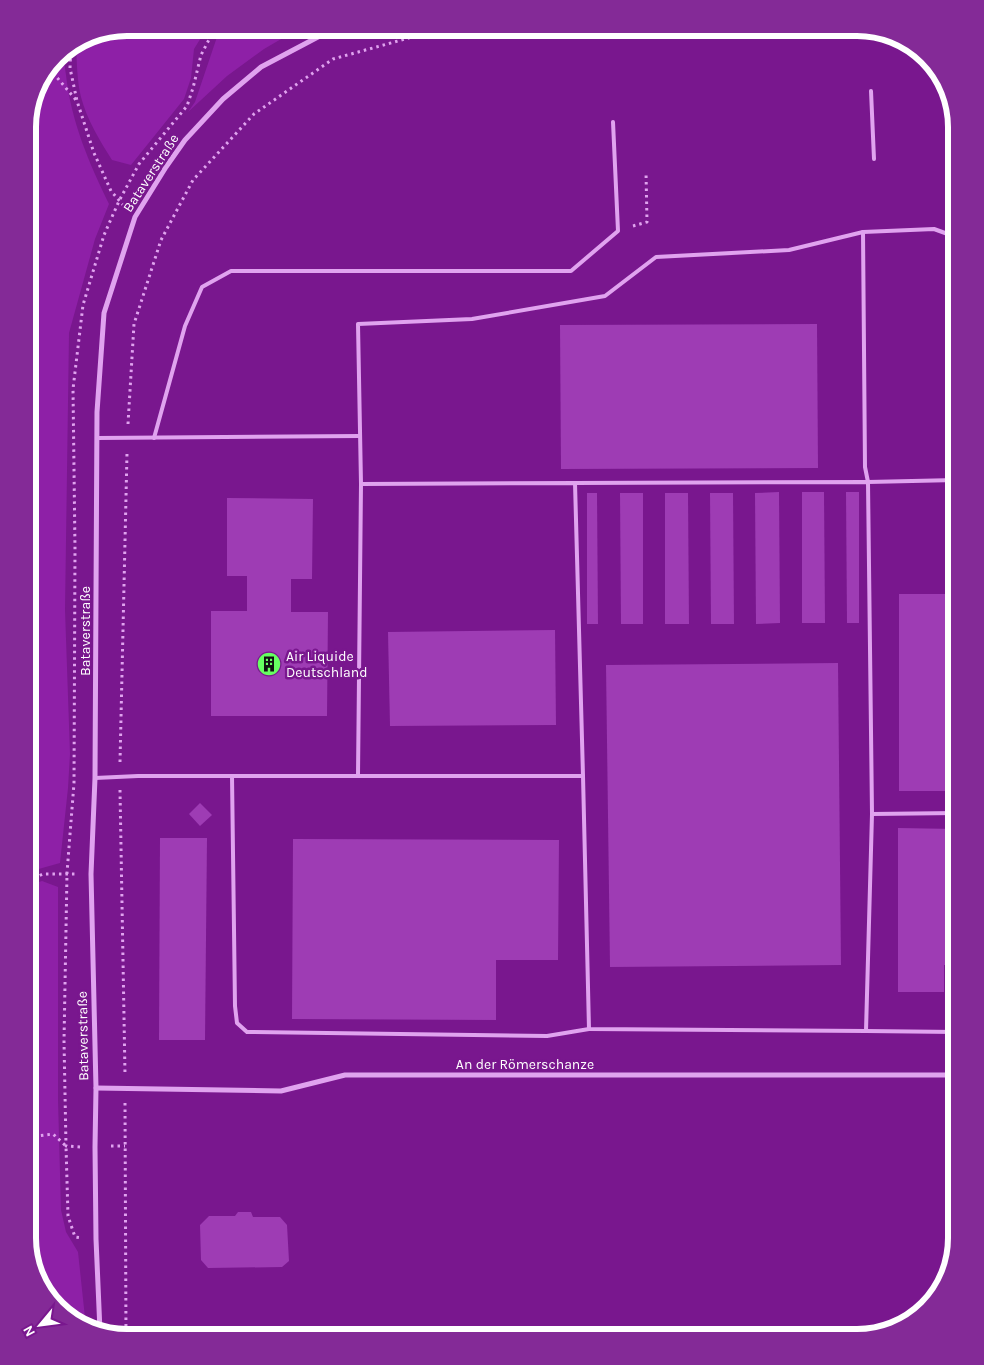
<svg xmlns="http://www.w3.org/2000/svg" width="984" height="1365" font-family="Karla,sans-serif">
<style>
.green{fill:#8e20a7}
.building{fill:#9e3cb4}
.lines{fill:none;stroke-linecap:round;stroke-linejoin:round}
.path{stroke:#e0a3ef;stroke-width:3;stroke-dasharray:2.5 4;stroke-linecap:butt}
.lane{stroke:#e0a3ef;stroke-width:4}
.street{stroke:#e0a3ef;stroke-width:5}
.labels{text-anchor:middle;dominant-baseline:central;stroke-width:5;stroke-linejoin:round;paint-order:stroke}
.street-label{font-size:14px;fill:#fff;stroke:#79178e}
.poi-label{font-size:14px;fill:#fff;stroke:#79178e;text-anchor:start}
.rim{fill:none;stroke:#fff;stroke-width:6}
</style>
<rect width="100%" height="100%" fill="#79178e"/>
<g class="green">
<path d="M 127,28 L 207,28 L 194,49 L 191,78 L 184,99 L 131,165 L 112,160 C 100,141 87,120 81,97 C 77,81 77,63 76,46 L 76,43 L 89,35 Z"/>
<polygon points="222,28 300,28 264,49 227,76 188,112 195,102 217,37"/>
<path d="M 63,51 C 63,59 65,67 66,75 C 71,121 89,163 109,204 L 95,239 L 69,333 L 65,610 L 70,754 L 68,788 L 60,863 L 28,872 L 28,121 L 38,83 Z"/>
<polygon points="42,881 58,887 58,1100 61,1210 66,1232 78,1252 86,1327 77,1324 41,1288 28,1238 28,887 30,885"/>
</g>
<g class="building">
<polygon points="817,324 818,468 561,469 560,325"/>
<polygon points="779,492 780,623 756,624 755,493"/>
<polygon points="802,492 824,492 825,623 802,623"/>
<polygon points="846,492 859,492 859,623 847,623"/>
<polygon points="587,493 597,493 598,624 587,624"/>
<polygon points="620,493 643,493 643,624 621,624"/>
<polygon points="665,493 688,493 689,624 665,624"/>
<polygon points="710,493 733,493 734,624 711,624"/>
<polygon points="227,498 313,499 312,579 291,579 291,612 328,612 327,716 211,716 211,611 247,611 247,576 227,576"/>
<rect x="899" y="594" width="57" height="197"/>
<polygon points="555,630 556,725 390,726 388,632"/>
<polygon points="838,663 841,965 610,967 606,665"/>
<polygon points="200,803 212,815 200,826 189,814"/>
<polygon points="898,828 956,829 956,965 944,965 944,992 898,992"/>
<polygon points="160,838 207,838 205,1040 159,1040"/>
<polygon points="293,839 559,840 558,960 496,960 496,1020 292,1019"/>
<polygon points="238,1212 251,1212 253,1217 280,1217 287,1225 289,1261 282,1267 208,1268 201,1260 200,1225 209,1216 235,1216"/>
</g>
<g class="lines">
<g class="path">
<polyline points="71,46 70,68 77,101 94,153 111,191 124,206"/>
<polyline points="49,68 76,100"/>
<polyline points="633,226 647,222 646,172"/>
<polyline points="128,424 134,324 161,240 193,180 254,114 333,59 445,28"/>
<polyline points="120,762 127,453"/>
<polyline points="120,790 125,1074"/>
<polyline points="28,881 43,874 76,874"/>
<polyline points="125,1103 126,1337"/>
<polyline points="28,1137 53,1134 66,1146 68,1216 75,1237 82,1238"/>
<polyline points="111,1146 125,1146"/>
<polyline points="80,1147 66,1146 64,1041 67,873 74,783 75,549 73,389 83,305 104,235 119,201 139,164 187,106 193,88 201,55 215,28"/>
</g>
<g class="lane">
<polyline points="871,91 874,159"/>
<polyline points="863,232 865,467 868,482 956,480"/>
<polyline points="97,438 360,436"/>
<polyline points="154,438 185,326 202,287 231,271 571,271 618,231 613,122"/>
<polyline points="575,483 868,482 872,814 866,1031 589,1029 583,776"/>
<polyline points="361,484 358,324 472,319 605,296 656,257 789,250 863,232 934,229 956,237"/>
<polyline points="232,776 235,1006 237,1023 247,1032 547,1036 589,1029"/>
<polyline points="95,778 138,776 583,776 575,483 361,484 358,775"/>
<polyline points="872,814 956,813"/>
<polyline points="866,1031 956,1032"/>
</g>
<g class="street">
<polyline points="96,1088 281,1091 345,1075 956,1075"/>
<polyline points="100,1331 96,1239 95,1147 96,1088 91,874 95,778 97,412 104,313 135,217 166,167 185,140 223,99 261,67 335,28"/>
</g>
</g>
<defs>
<g id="building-disc" transform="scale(1.25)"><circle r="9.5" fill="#66ff61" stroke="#79178e"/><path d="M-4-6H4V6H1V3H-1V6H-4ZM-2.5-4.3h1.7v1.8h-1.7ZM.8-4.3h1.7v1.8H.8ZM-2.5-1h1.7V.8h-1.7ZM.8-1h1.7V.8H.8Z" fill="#111"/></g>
</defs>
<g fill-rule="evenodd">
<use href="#building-disc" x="269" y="664"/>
</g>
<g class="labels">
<g class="street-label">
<text transform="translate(151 173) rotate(-57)">Bataverstraße</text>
<text transform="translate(85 631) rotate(-90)">Bataverstraße</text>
<text transform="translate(83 1036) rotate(-91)">Bataverstraße</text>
<text x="525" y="1064">An der Römerschanze</text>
</g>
<g class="poi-label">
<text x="286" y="656">Air Liquide<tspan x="286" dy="16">Deutschland</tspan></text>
</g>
</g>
<path d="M0 0H984V1365H0ZM127 36H857A91 91 0 0 1 948 127V1238A91 91 0 0 1 857 1329H127A91 91 0 0 1 36 1238V127A91 91 0 0 1 127 36Z" fill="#842a97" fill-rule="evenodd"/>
<path class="rim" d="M127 36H857A91 91 0 0 1 948 127V1238A91 91 0 0 1 857 1329H127A91 91 0 0 1 36 1238V127A91 91 0 0 1 127 36Z"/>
<g transform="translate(40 1325) rotate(241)" stroke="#79178e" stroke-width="4" paint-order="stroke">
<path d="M0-4L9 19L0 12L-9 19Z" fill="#ffffff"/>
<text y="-8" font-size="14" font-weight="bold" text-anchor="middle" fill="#ffffff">N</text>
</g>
</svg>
